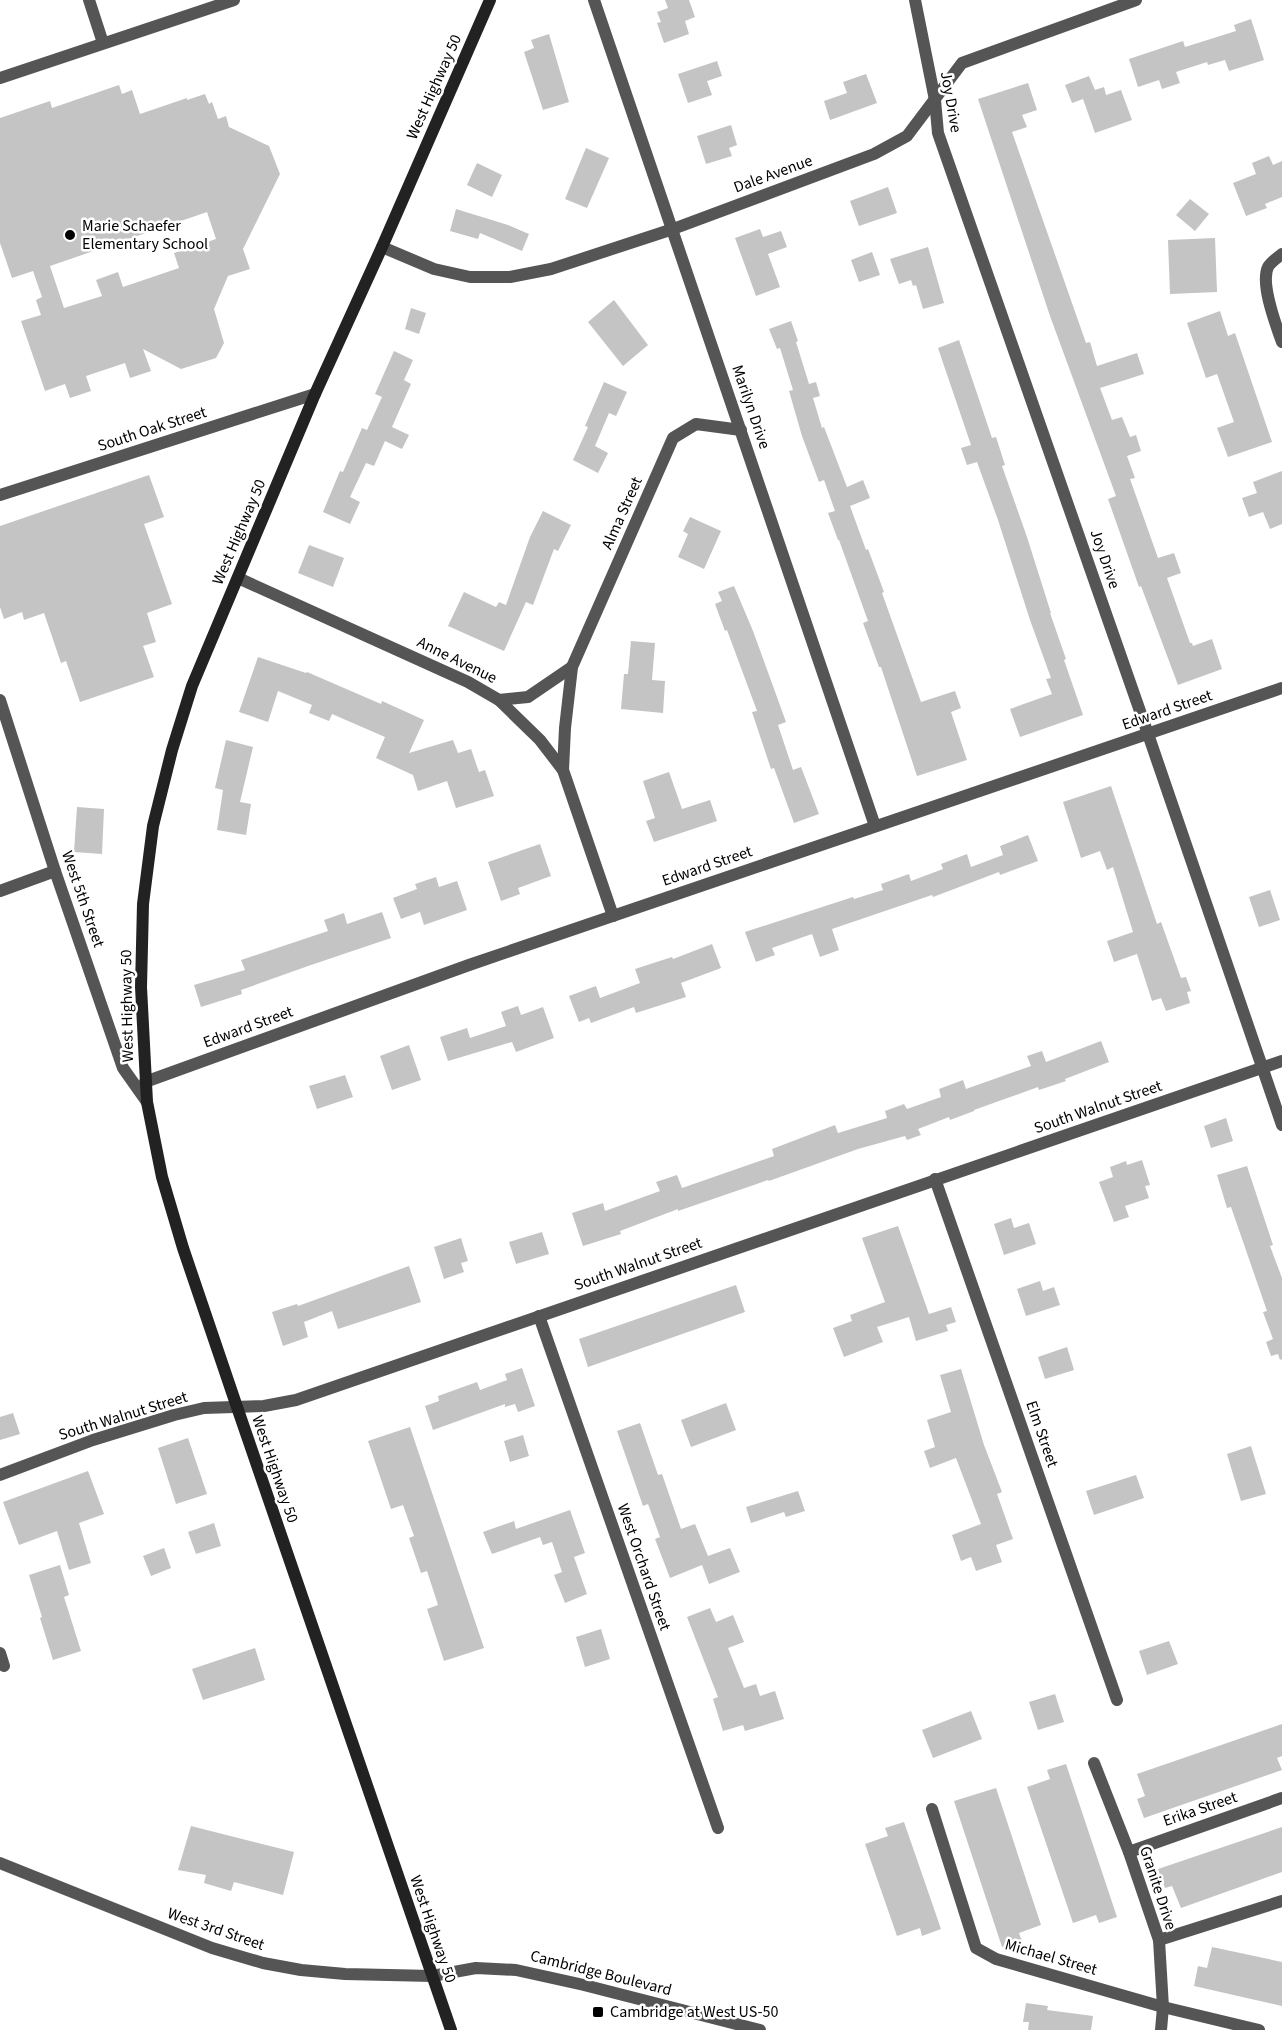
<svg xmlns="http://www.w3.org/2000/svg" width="1282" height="2030" font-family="'Source Sans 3',sans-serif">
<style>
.building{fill:#c4c4c4;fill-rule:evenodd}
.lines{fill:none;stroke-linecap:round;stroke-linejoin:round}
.minor{stroke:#555;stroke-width:12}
.tertiary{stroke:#555;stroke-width:12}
.secondary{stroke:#222;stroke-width:12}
.poi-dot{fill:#000;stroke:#fff;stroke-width:2}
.labels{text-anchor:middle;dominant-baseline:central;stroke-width:5;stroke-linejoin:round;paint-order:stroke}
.street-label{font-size:16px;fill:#000;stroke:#fff}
.poi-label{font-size:16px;fill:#000;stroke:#fff;text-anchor:start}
</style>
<rect width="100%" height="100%" fill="#fff"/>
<g class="building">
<polygon points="665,0 689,0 695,17 685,21 689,34 664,43 657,23 661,22 657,12 668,8"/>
<polygon points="1251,19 1264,60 1229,71 1225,60 1208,65 1207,62 1176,72 1180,83 1162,89 1159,80 1138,87 1129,59 1183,41 1185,47 1236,31 1234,25"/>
<polygon points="549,34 569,102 543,110 524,52 534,48 531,40"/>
<polygon points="717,61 722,76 707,81 712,95 688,103 678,74"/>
<polygon points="866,74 877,103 830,120 824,101 847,93 843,82"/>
<polygon points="1089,76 1095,90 1104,87 1106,95 1121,90 1132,120 1095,133 1083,99 1072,103 1065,85"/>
<polygon points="1028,83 1037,110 1022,115 1027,127 1012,132 1086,343 1090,342 1097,366 1137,353 1144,374 1100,388 1112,420 1122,417 1130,437 1136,435 1141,451 1127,456 1135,478 1130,479 1158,558 1174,553 1181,573 1167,578 1190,643 1192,643 1193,646 1212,639 1222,669 1178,685 1141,586 1139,587 1108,499 1116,496 1050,316 978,99"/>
<path d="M 119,85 L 122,94 L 132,90 L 140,114 L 187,98 L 187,100 L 205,94 L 209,104 L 212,102 L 218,119 L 226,116 L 229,127 L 269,146 L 280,174 L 243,249 L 250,269 L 228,276 L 214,309 L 224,343 L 216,358 L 181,369 L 143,349 L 151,371 L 130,378 L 125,363 L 86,376 L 91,391 L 70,398 L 65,384 L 45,391 L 21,321 L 41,315 L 36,300 L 42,297 L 33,271 L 12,278 L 0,243 L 0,118 L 50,101 L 52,108 ZM 207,212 L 216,239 L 174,253 L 179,268 L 123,287 L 118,272 L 96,280 L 102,296 L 64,308 L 50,266 Z"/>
<polygon points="731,125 737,145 729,148 732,156 706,164 697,136"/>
<polygon points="586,148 609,158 587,208 565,199"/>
<polygon points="1269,156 1273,165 1282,161 1282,197 1265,204 1267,208 1246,216 1233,183 1256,174 1252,163"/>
<polygon points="477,163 502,175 492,197 467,185"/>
<polygon points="888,187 897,213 859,226 850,201"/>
<polygon points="1190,199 1209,214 1195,231 1176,215"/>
<polygon points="456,209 508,225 529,234 522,251 480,233 478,239 450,231"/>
<polygon points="760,229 763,237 781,231 787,247 768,254 780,287 756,296 735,238"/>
<polygon points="1215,238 1217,292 1170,294 1168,240"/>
<polygon points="928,247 944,303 923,309 916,285 913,286 911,280 899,284 890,259"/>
<polygon points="872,252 880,275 859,282 851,260"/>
<polygon points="614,300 648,345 623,366 588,322"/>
<polygon points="411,308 426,313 419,334 405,329"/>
<polygon points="1220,311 1228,336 1235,333 1272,442 1228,457 1217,428 1234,422 1217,374 1206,378 1187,323"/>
<polygon points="791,321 798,341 796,342 809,384 816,382 820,396 813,398 822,428 824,427 847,487 863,480 870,498 850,506 866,550 868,549 884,592 882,593 921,702 955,691 961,708 951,712 967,760 917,776 881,667 879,667 863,623 868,621 839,540 838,540 828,513 835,511 824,480 819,482 802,436 789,391 793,390 780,348 777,349 769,329"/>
<polygon points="959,340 992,438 996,437 1005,465 1002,466 1027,537 1051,613 1050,613 1066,659 1064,660 1083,715 1020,737 1010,709 1052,694 1046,679 1051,678 1030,620 998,520 977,462 967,465 961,448 971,445 938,348"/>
<polygon points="394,351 413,360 404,380 411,384 392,427 409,435 402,449 385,441 374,466 366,463 350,497 360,502 350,524 323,512 340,471 343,472 362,428 367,430 382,397 375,394"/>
<polygon points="604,382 627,392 616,416 609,413 595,446 608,453 598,473 573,460 588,427 585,426"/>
<polygon points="1282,471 1282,524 1270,529 1263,512 1249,517 1242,498 1257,493 1253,482"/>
<polygon points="149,475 164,517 144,524 172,604 147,613 156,642 143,646 154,677 80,702 66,661 61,663 44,613 24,620 22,612 4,619 0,607 0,526"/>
<polygon points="543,511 571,525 558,551 554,549 533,605 526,602 504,651 448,626 464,592 496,607 499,602 506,605 530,537"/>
<polygon points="690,517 721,531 704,569 678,557 688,534 683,531"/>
<polygon points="309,545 344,558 333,587 298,573"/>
<polygon points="734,586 753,631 786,722 778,725 793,770 801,767 819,814 794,823 774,768 771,769 752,712 757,711 727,630 725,631 715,604 722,601 718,592"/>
<polygon points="631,641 655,643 652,680 665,681 663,713 621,709 624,674 628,674"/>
<polygon points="258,657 306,673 307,672 381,704 382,701 424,720 409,753 453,740 458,753 471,749 479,772 485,770 494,796 456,808 447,781 418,791 413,775 376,758 385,737 332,714 329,721 309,713 312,705 278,691 268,722 239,712"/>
<polygon points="226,740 253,747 240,802 251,804 246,835 217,830 223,790 215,788"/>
<polygon points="669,772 682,809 710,800 717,821 654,842 646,821 655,818 643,781"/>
<polygon points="1111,786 1157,924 1161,922 1181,978 1186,977 1191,991 1187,992 1190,1003 1166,1011 1161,998 1152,1001 1137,954 1114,962 1107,941 1133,932 1113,867 1107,870 1100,851 1081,858 1063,802"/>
<polygon points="77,807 104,809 102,854 74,852"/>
<polygon points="1028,835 1038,861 1000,875 999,872 933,897 932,895 832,929 839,950 820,957 812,934 772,948 775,955 756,962 745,932 853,897 854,899 883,890 881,884 909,874 911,881 943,869 941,864 967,854 971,867 1003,855 1000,846"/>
<polygon points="540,844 551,876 518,888 520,894 501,901 488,862"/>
<polygon points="436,877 439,887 457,881 467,910 424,925 420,912 401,919 393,898 417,889 415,884"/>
<polygon points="1270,890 1280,920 1259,927 1249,897"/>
<polygon points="382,912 391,938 311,965 241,990 242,994 201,1007 194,985 245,970 241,960 328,931 324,920 344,913 347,924"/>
<polygon points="712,944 721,968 681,983 686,997 636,1013 634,1007 591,1023 589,1018 579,1022 569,996 596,986 600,998 640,983 635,969 672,957 673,959"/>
<polygon points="518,1006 521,1015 543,1007 554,1038 516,1052 512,1042 448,1061 440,1037 467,1028 470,1038 506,1026 501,1012"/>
<polygon points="1101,1041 1109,1062 1065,1079 1066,1081 1039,1090 1038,1087 974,1110 974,1111 950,1120 949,1117 918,1129 921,1135 907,1140 905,1136 858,1149 769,1181 768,1180 678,1211 678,1209 620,1231 621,1234 583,1246 572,1213 603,1203 605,1211 660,1191 656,1182 677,1175 682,1188 774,1156 772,1149 835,1125 838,1133 887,1118 885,1111 904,1104 907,1109 941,1097 939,1089 963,1080 966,1089 1031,1066 1027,1056 1042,1051 1046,1062"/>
<polygon points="409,1045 421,1080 392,1090 380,1056"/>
<polygon points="345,1075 353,1097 317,1109 309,1086"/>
<polygon points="1226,1118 1233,1141 1211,1148 1204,1126"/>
<polygon points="1142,1160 1150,1185 1145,1186 1149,1198 1125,1206 1129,1217 1114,1222 1099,1182 1113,1177 1110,1167 1126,1161 1127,1165"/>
<polygon points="1247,1166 1273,1245 1270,1246 1282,1278 1282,1359 1280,1360 1278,1354 1271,1356 1266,1342 1273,1339 1263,1312 1267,1311 1231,1207 1227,1208 1217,1175"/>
<polygon points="1011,1218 1014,1228 1029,1223 1036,1244 1004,1255 994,1224"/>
<polygon points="898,1226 929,1314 951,1307 956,1322 946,1325 948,1331 916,1341 909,1317 877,1327 883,1342 844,1357 833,1328 852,1321 850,1315 885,1302 862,1238"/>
<polygon points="542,1232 549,1254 516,1264 509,1242"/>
<polygon points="461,1238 468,1261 461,1263 464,1272 444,1279 434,1247"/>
<polygon points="409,1266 421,1302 338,1329 332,1311 304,1322 308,1337 283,1346 272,1312 297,1304 298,1306"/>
<polygon points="1040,1281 1043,1291 1054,1287 1060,1305 1026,1316 1017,1289"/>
<polygon points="736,1285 745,1312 588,1367 579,1339"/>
<polygon points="1067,1347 1074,1370 1045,1379 1038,1357"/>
<polygon points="522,1368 535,1406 518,1412 515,1404 505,1407 505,1404 433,1430 425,1406 439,1401 438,1396 477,1382 480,1390 507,1380 505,1374"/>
<polygon points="961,1369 984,1445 1002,1492 997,1494 1013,1539 996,1545 1002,1562 976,1571 971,1557 961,1561 952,1535 981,1524 956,1458 930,1468 924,1451 935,1447 927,1420 951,1412 940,1375"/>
<polygon points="726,1403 736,1430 691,1447 681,1420"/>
<polygon points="13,1413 20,1434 0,1440 0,1417"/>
<polygon points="640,1423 658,1475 662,1474 681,1529 695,1524 708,1556 730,1548 740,1572 709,1584 702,1565 670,1578 655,1539 660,1537 648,1504 643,1506 617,1431"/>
<polygon points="410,1427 484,1648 444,1661 427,1609 438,1605 427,1571 421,1573 409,1538 414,1536 403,1505 391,1509 368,1441"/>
<polygon points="523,1435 529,1456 510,1462 504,1441"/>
<polygon points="188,1438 207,1494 176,1504 158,1448"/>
<polygon points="1251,1446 1266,1494 1241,1501 1227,1454"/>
<polygon points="88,1471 104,1514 79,1523 91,1563 69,1570 57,1531 19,1545 3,1502"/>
<polygon points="1136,1475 1144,1498 1094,1515 1086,1491"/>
<polygon points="798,1491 805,1511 786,1517 784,1512 751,1523 746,1507"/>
<polygon points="570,1510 585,1553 574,1557 587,1594 565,1603 554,1575 562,1572 552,1542 543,1545 540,1537 492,1554 483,1532 514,1521 516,1529"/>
<polygon points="214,1523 221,1546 196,1554 188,1532"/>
<polygon points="164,1548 171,1568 151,1576 143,1556"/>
<polygon points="60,1565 69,1595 64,1597 81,1651 53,1660 40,1618 42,1617 29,1575"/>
<polygon points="710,1608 716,1622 733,1615 744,1642 728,1648 744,1688 756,1684 760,1696 775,1691 784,1719 745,1731 743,1725 723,1731 713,1699 718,1697 687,1617"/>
<polygon points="601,1629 610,1659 585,1667 576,1637"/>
<polygon points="1169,1641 1178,1664 1147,1675 1139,1651"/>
<polygon points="255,1648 265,1680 203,1700 192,1669"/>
<polygon points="1055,1694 1064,1722 1038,1730 1029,1702"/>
<polygon points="971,1711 982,1739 933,1758 922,1730"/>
<polygon points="1282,1724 1282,1756 1277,1758 1282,1770 1144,1818 1137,1799 1145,1796 1137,1774"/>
<polygon points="1066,1764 1117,1917 1099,1923 1096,1915 1073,1923 1027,1787 1050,1779 1047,1770"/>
<polygon points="996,1788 1041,1925 1019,1933 1022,1941 1002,1947 954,1801"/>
<polygon points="904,1822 941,1929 922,1936 920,1928 897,1936 865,1844 888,1836 885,1828"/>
<polygon points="191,1826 294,1852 283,1895 234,1882 231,1891 204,1883 206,1875 178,1870"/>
<polygon points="1282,1827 1282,1872 1181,1908 1172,1886 1165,1888 1158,1869"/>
<polygon points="1212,1947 1282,1962 1282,2006 1194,1986 1198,1966 1207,1968"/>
<polygon points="1026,2003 1048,2006 1047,2010 1093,2016 1091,2030 1028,2030 1029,2022 1023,2022"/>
</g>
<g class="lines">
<g class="minor">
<polyline points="89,0 103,43"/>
<polyline points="594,0 875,826"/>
<polyline points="915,0 935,100 938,133 1148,734 1282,1125"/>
<polyline points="0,78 234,0"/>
<polyline points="382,247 434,269 470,277 510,277 551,269 673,229 874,154 907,136 962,63 1136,0"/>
<path d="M 1282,254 C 1278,257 1271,262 1268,267 C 1260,284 1276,325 1282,342"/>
<polyline points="0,495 315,394"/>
<polyline points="238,578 468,682 499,700 540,740 563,770 613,916"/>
<polyline points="0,700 55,871 123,1068 147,1102"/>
<polyline points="499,700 528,697 572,667"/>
<polyline points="563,770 565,728 572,667 673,438 696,424 741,430"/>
<polyline points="0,891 55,871"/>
<polyline points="145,1082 469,965 1282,688"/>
<polyline points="935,1179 1117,1700"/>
<polyline points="539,1316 718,1828"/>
<polyline points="0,1475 93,1440 174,1415 204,1408 264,1406 296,1400 1282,1061"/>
<polyline points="0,1653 4,1666"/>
<polyline points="1094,1763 1129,1852 1159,1940 1163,2007 1161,2030"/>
<polyline points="932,1809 976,1948 996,1959 1163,2007 1259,2030"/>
<polyline points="1129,1852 1282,1798"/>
<polyline points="1159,1940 1282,1901"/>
</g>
<polyline class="tertiary" points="0,1863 212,1948 263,1963 301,1970 345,1974 432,1976 476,1968 516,1970 584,1985 760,2030"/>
<polyline class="secondary" points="451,2030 237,1407 183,1248 162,1177 147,1102 141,987 143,904 153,826 172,750 192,686 315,394 382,247 490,0"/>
</g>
<g class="poi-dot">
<circle cx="70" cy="235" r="6"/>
<rect x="592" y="2006" width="12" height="12" rx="3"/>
</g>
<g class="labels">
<g class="street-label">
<text transform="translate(434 87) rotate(-66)">West Highway 50</text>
<text transform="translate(951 102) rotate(80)">Joy Drive</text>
<text transform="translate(773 174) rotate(-20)">Dale Avenue</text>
<text transform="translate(751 407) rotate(71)">Marilyn Drive</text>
<text transform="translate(152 429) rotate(-18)">South Oak Street</text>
<text transform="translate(622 513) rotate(-66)">Alma Street</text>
<text transform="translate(239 532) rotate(-67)">West Highway 50</text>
<text transform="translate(1105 559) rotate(71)">Joy Drive</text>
<text transform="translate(457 660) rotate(26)">Anne Avenue</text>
<text transform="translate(1167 710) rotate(-19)">Edward Street</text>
<text transform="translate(707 866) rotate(-19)">Edward Street</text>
<text transform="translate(83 899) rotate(71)">West 5th Street</text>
<text transform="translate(127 1006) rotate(-91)">West Highway 50</text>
<text transform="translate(248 1027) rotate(-20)">Edward Street</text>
<text transform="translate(1098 1107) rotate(-19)">South Walnut Street</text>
<text transform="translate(638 1264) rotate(-19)">South Walnut Street</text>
<text transform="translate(123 1416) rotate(-17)">South Walnut Street</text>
<text transform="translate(1042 1434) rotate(71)">Elm Street</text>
<text transform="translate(275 1469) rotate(71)">West Highway 50</text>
<text transform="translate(644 1567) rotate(71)">West Orchard Street</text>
<text transform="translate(1200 1809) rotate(-19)">Erika Street</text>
<text transform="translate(1158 1888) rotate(72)">Granite Drive</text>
<text transform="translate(216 1929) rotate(19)">West 3rd Street</text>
<text transform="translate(433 1929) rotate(71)">West Highway 50</text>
<text transform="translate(1051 1957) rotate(16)">Michael Street</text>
<text transform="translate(601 1973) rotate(14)">Cambridge Boulevard</text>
</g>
<g class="poi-label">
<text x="82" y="226">Marie Schaefer<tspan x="82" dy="18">Elementary School</tspan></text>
<text x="610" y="2012">Cambridge at West US-50</text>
</g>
</g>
</svg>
